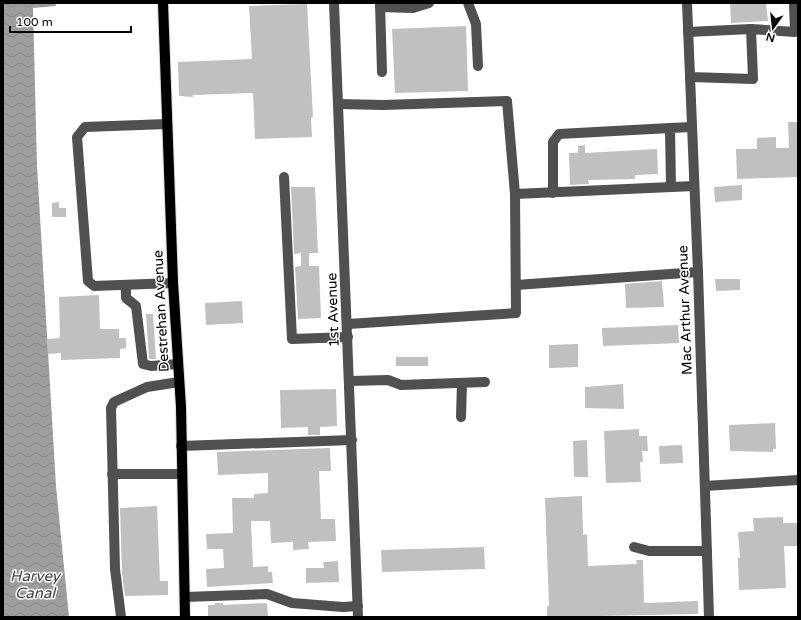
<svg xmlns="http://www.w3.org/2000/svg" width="801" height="620" font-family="'Varela Round',sans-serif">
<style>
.water{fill:url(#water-waves)}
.building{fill:#c0c0c0}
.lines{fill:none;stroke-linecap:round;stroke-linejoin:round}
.major-casing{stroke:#dbdbdb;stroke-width:12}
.minor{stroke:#505050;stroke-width:10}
.major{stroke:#000;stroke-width:10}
.labels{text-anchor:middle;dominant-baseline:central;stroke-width:3;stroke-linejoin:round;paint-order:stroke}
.street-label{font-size:14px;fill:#000;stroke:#fff}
.water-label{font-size:15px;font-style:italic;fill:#3f3f3f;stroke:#fff}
</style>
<defs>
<pattern id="water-waves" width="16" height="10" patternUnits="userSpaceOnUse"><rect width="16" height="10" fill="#9e9e9e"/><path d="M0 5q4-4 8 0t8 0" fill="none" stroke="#868686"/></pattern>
</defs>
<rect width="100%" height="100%" fill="#fff"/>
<polygon class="water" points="3,3 55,3 56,6 33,8 37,166 56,486 69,617 3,617"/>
<g class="building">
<polygon points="730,3 766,3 768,21 731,23"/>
<polygon points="307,4 313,117 311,118 312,137 255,139 253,93 193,95 193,97 179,96 178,62 252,59 249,6"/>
<polygon points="466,26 468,91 395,93 392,29"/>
<polygon points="788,122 798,122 798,177 737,179 736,149 757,149 757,138 776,137 776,148 789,148"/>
<polygon points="585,145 585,153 657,149 658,174 635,175 635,179 588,180 589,184 570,185 569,153 578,153 578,146"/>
<polygon points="742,185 742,200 715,202 714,187"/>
<polygon points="291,187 315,187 318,253 309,253 309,266 319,266 321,318 298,319 295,267 301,266 301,253 294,254"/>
<polygon points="59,202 59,208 66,208 66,217 52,217 52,203"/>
<polygon points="715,279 740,279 740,290 716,291"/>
<polygon points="662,281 664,307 626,308 625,284"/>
<polygon points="99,295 100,329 119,329 119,338 126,338 126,348 120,349 120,358 61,360 61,353 48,354 47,339 60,338 59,297"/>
<polygon points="242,301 243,323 206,325 205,303"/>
<polygon points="146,314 153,314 156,359 149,359"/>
<polygon points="678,325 679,343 603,346 602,328"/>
<polygon points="578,344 578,367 549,368 549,345"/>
<rect x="396" y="357" width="32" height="9"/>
<polygon points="623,384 624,409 585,408 585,387"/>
<polygon points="336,389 337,426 320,427 320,435 308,435 308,427 281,428 280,390"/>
<polygon points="775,423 776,449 773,449 773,452 730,451 729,425"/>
<polygon points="639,429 639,436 647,436 648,451 642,451 643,462 640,462 641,482 606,483 604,431"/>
<polygon points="587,440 588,477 574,477 573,441"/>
<polygon points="682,445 683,463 660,464 659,446"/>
<polygon points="330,448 331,471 319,471 321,519 335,519 336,541 308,542 309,549 293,550 293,542 271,543 270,521 251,521 253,567 268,566 268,572 272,572 273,583 207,587 206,569 224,568 223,549 207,549 206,534 233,533 232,498 254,498 254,494 268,493 268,473 218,475 217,452"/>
<polygon points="582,496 583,535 587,534 588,566 637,564 636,560 643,560 644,603 698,601 698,614 547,617 547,606 549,606 545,498"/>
<polygon points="157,506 160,581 168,581 168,595 125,596 122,574 120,508"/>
<polygon points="783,517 783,523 798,523 798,546 784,546 786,588 739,590 738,558 740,558 738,532 754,531 753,518"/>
<polygon points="484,547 485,569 382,572 381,550"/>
<polygon points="338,561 339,582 306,583 306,568 324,568 323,562"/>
<polygon points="215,603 223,603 223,605 267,603 268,617 208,617 208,605 215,605"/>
</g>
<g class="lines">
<g class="major-casing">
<polyline id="major" points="163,3 173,283 181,407 185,617"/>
</g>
<g class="minor">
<polyline points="334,3 358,617"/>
<polyline points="380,3 382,72"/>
<polyline points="468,3 476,24 478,66"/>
<polyline points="687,3 698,272 709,617"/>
<polyline points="380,7 413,8 429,3"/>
<polyline points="751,29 795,32 794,3"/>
<polyline points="688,32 751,29 753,79 690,77"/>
<polyline points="339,104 383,105 507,101 515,194 516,313 348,324"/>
<polyline points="167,124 85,127 77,137 88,281 94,286 173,283"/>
<polyline points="284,177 292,339 348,337"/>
<polyline points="671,187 670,128 692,127"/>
<polyline points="553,193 553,142 559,134 670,128"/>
<polyline points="515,194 694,186"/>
<polyline points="126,285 126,298 136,306 143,364 151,366 178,364"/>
<polyline points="516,285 698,272"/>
<polyline points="350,381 388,380 401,385 485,382"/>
<polyline points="461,417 462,383"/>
<polyline points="181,446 352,440"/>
<polyline points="112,474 182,474"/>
<polyline points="705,486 798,480"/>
<polyline points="634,547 649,551 707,551"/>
<polyline points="185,597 267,594 292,603 343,607 358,606"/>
<polyline points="121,617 115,569 111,408 114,402 147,387 179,382"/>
</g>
<use href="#major" class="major"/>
</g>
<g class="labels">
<g class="street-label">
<text transform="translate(333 310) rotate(-92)">1st Avenue</text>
<text transform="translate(685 310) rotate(-92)">Mac Arthur Avenue</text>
<text transform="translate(161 311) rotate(-93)">Destrehan Avenue</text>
</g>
<g class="water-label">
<text x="35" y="576">Harvey<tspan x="35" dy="17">Canal</tspan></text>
</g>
</g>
<rect width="801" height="620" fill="none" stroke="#000000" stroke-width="8"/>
<g transform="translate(773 28) rotate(195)" stroke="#ffffff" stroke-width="3" paint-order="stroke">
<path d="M0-3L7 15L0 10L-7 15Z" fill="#000000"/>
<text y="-6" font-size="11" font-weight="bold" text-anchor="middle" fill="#000000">N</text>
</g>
<path d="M10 26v6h121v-6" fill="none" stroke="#000000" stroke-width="2"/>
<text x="16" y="26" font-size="12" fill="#000000" stroke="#ffffff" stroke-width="3" paint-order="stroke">100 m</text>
</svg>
